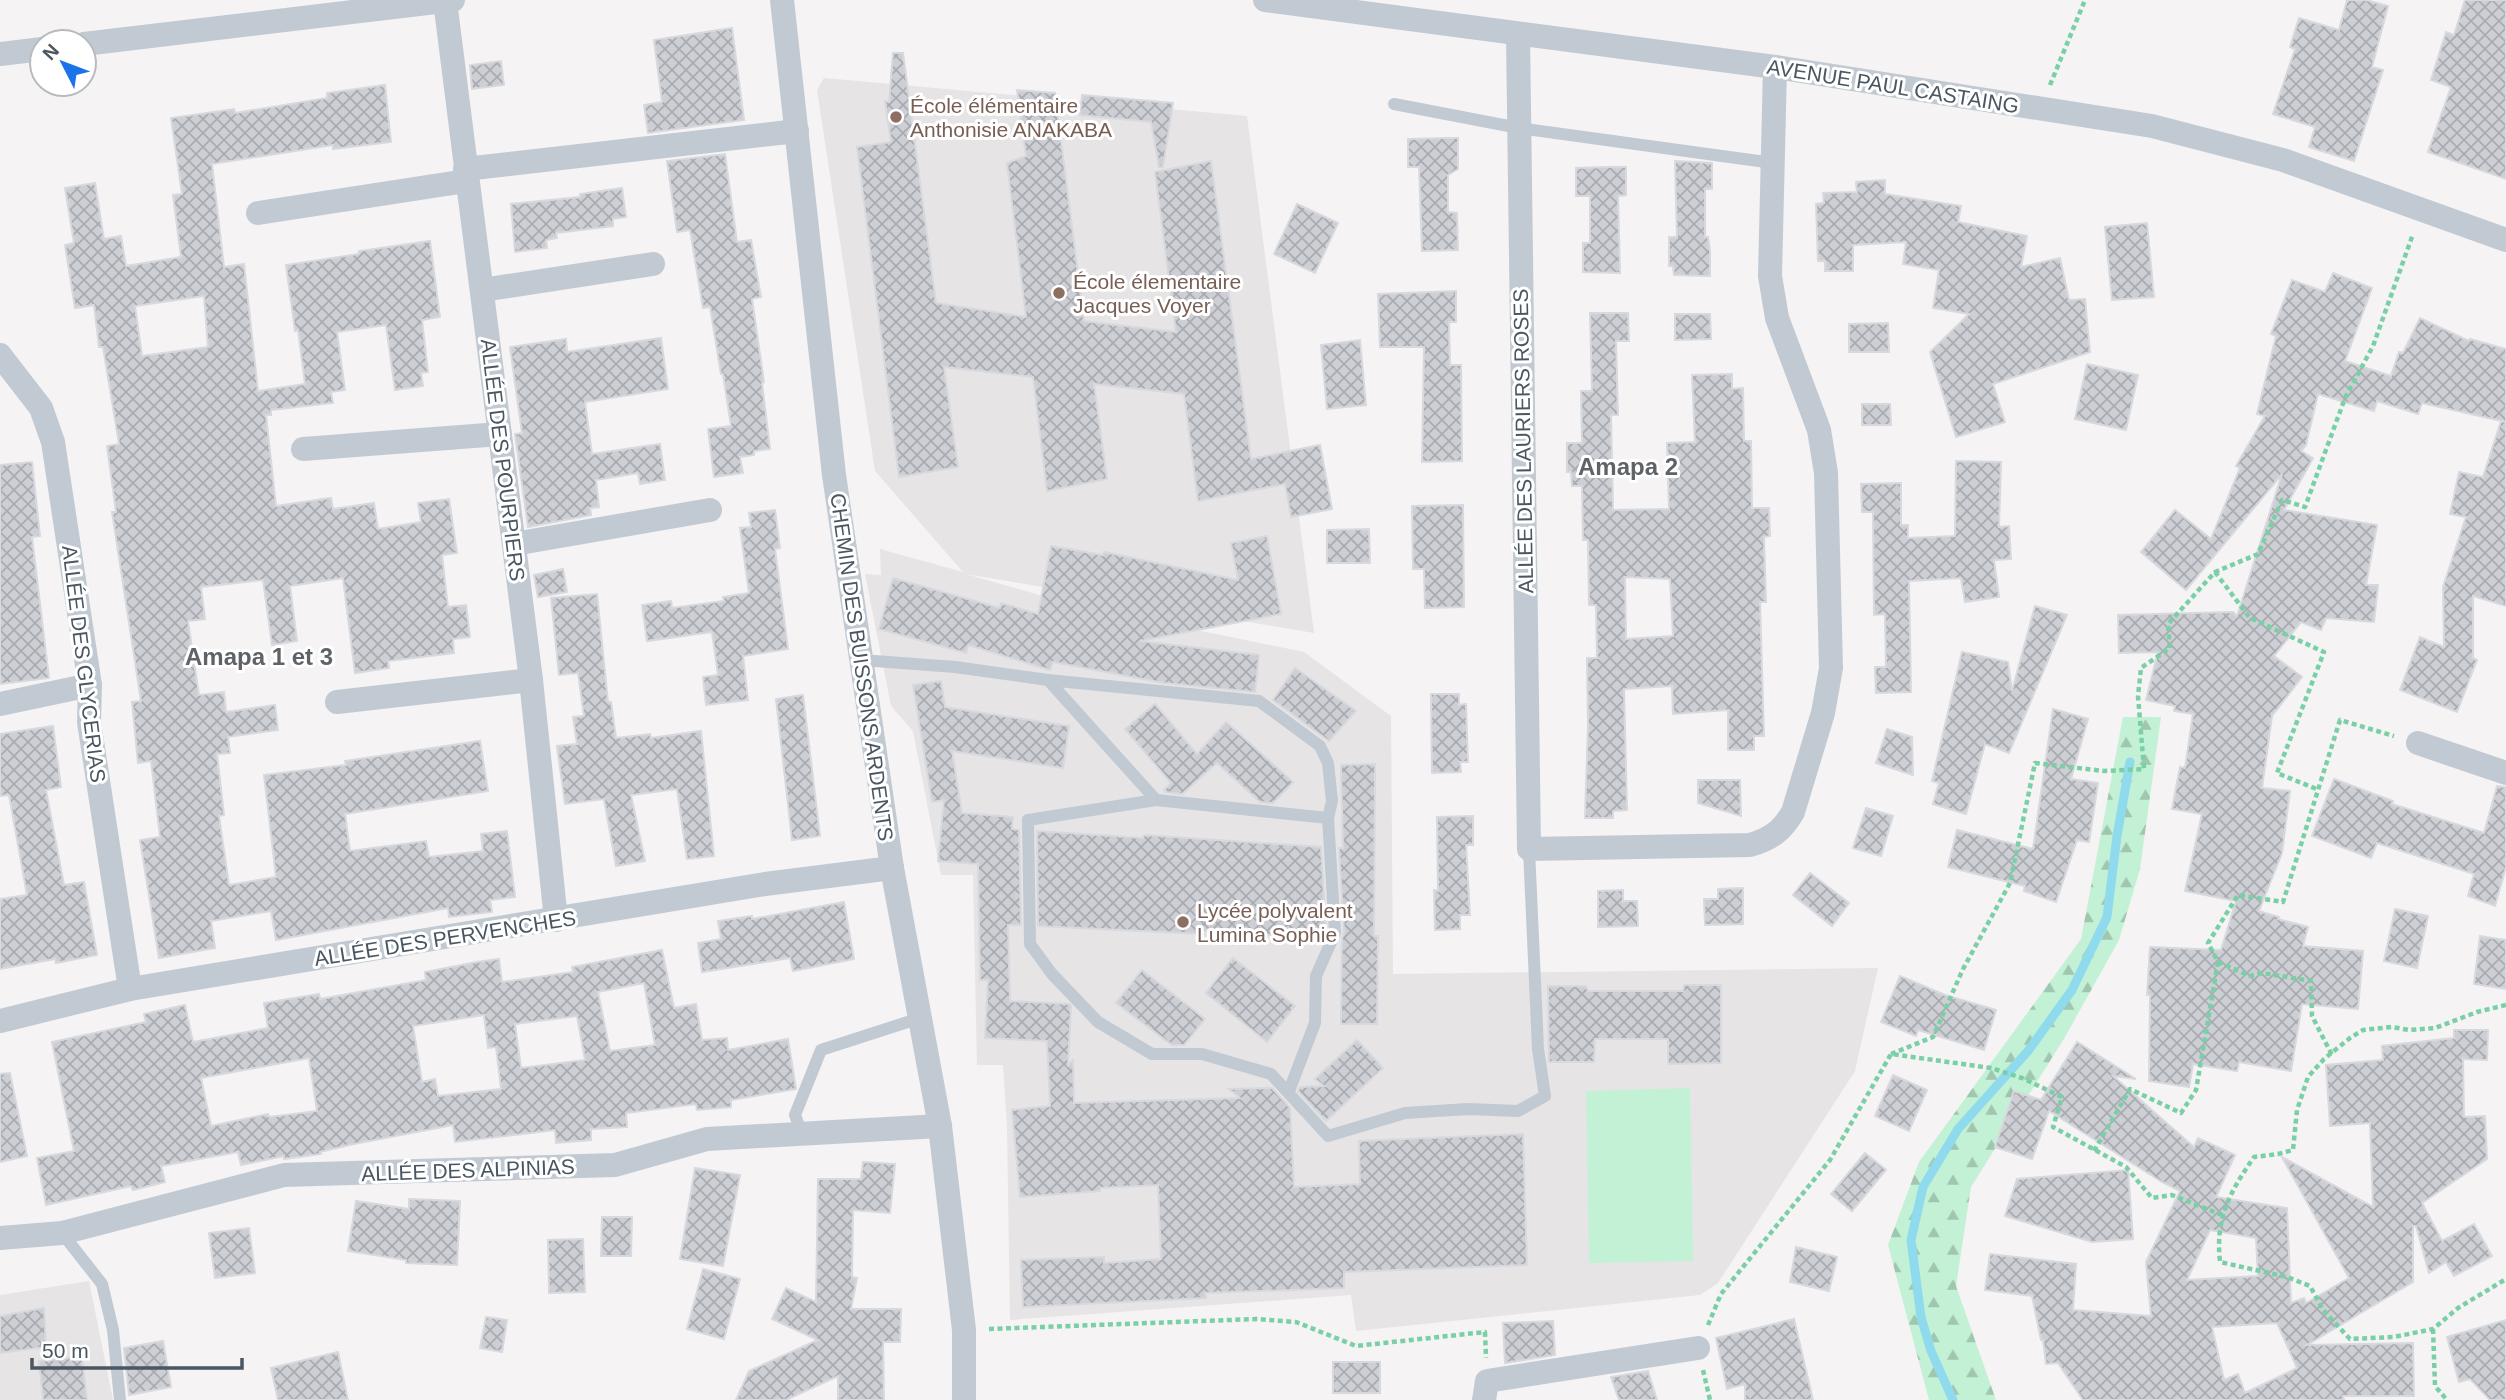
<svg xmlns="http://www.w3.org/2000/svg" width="2506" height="1400" font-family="Helvetica,sans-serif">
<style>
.education{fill:#e6e4e5}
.green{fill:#c3f1d5}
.forest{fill:url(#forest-firs)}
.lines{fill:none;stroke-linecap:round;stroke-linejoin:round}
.stream{stroke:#90daee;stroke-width:9}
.building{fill:url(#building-cross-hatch);stroke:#d7d9de;stroke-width:2;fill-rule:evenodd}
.path{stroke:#7ad0a6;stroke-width:4.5;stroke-dasharray:5 3.5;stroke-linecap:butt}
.service{stroke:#c1cad2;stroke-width:12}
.minor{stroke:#c1cad2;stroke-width:24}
.education-dot{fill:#8d6e63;stroke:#fff;stroke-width:2.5}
.labels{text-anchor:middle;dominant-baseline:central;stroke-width:6;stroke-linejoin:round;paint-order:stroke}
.street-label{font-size:21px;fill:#4a5661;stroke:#fff}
.education-label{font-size:21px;fill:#785e54;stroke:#fff;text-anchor:start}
.quarter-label{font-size:24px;font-weight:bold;fill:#5f6368;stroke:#fff}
</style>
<defs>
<pattern id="forest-firs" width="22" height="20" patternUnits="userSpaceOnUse" patternTransform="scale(1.75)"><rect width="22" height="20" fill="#c3f1d5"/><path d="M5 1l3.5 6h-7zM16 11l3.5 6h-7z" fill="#a0c6b0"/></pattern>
<pattern id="building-cross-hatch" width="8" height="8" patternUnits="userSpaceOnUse" patternTransform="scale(1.75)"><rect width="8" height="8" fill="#cdcfd5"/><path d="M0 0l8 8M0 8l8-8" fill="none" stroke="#a8abb0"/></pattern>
</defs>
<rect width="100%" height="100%" fill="#f5f3f3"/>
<g class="education">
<polygon points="824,78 1247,116 1314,633 966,574 1074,605 1304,652 1391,716 1393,974 1878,968 1855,1071 1718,1283 1700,1295 1356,1331 1351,1295 1010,1320 1007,1125 1003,1065 977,1065 973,875 941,875 913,731 891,706 865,574 881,575 880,549 963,572 875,471 817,90"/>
<polygon points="89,1281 113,1400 0,1400 0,1295"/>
</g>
<polygon class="green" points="1690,1088 1693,1261 1589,1263 1586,1091"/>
<polygon class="forest" points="2123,717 2161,717 2140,869 2119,940 2065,1037 1971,1187 1956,1286 1996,1400 1929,1400 1888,1245 1919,1162 2081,939"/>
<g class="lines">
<polyline class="stream" points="1953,1400 1931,1351 1921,1317 1911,1240 1923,1187 1958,1129 2028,1051 2072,990 2107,917 2117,836 2130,762"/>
</g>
<g class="building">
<polygon points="2347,0 2366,0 2388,6 2372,67 2383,70 2354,161 2309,147 2315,127 2273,114 2295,49 2290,47 2299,18 2339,30"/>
<polygon points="2465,0 2506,0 2506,179 2428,152 2451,87 2431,80 2446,32 2454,35"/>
<polygon points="732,28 744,120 648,133 644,105 662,102 654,40"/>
<polygon points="893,53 903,53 936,303 1026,317 1007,163 1026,156 1017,90 1055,93 1084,321 1176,332 1155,172 1211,161 1251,459 1320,445 1332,509 1291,517 1285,484 1198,501 1184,394 1094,384 1107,479 1047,491 1033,377 944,367 958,467 899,477 857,147 891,142 885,101 889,102"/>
<polygon points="501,61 504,85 472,89 470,65"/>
<path d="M 385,85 L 391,142 L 333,149 L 333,145 L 212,164 L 224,267 L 244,264 L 258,391 L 305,384 L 298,330 L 295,331 L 286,265 L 359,254 L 359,251 L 430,241 L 440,317 L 422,320 L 428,372 L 421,373 L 423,386 L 395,390 L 386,325 L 337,332 L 345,390 L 331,392 L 333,403 L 271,410 L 271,415 L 266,415 L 276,506 L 331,498 L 333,509 L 374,503 L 378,529 L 421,522 L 418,503 L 449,499 L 457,553 L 442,555 L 448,607 L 466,605 L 470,637 L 453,639 L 454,653 L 388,661 L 389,668 L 355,673 L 343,578 L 290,586 L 297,641 L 272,645 L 263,580 L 201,587 L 205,619 L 188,621 L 199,695 L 224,692 L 226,712 L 275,705 L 278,730 L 228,737 L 230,753 L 217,754 L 224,815 L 219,816 L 229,885 L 276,877 L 264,775 L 346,765 L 345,761 L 480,741 L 488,791 L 345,814 L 350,851 L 426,841 L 429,857 L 483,851 L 481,834 L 507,831 L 515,897 L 490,900 L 492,912 L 449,917 L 448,908 L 276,940 L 271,911 L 211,921 L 215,948 L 159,958 L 140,840 L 160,837 L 151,761 L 138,763 L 132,702 L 141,701 L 112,512 L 116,512 L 107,446 L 119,444 L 103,347 L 99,347 L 94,305 L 75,308 L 65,245 L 74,243 L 65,188 L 95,183 L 104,239 L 121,236 L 126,266 L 181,257 L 173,195 L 182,194 L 171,118 L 234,109 L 235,113 L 327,98 L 327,93 ZM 204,296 L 208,347 L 142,356 L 135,306 Z"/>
<polygon points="1082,95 1173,103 1163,167 1159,167 1151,122 1080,115"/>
<polygon points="1447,138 1458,138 1458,169 1448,175 1448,212 1457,213 1458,250 1422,251 1419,167 1408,167 1408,139"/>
<polygon points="725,154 737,242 751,240 761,297 752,299 764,382 762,383 770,449 754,451 754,455 740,457 743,473 714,477 708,429 731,426 723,374 721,374 710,307 703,308 690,230 677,232 667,161"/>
<polygon points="1675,161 1712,163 1712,189 1705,189 1705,237 1708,237 1710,251 1710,276 1674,275 1673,266 1669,266 1669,237 1677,237"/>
<polygon points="1608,167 1626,167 1626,195 1618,196 1620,273 1583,272 1583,243 1590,243 1590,196 1576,196 1576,168"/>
<polygon points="1885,180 1885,194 1961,206 1958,222 2027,236 2021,267 2060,258 2069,300 2085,299 2090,352 1993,384 2005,422 1956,437 1930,352 1969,314 1933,308 1939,270 1903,264 1906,242 1853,245 1853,271 1825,271 1825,261 1818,261 1816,204 1824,203 1823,193 1857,192 1856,182"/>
<polygon points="622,188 626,217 613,219 613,226 556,233 557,238 546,240 547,248 515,252 511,204 580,197 580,194"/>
<polygon points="1297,204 1338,223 1315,273 1274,254"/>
<polygon points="2147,223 2154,297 2112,300 2105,227"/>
<polygon points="2333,273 2372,288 2345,361 2391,376 2399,352 2403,353 2420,318 2469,341 2470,339 2506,349 2506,422 2422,403 2418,414 2377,401 2374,411 2318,394 2306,445 2301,451 2313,458 2284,510 2377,525 2366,585 2378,585 2374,622 2326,618 2321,630 2301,622 2274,656 2302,677 2272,716 2262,788 2290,791 2282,853 2259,911 2279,917 2278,919 2308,927 2303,946 2363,951 2358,1009 2302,1004 2291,1071 2239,1062 2237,1071 2193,1064 2189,1087 2149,1081 2150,995 2147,995 2150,947 2221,950 2236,901 2185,891 2202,814 2172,809 2180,767 2185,768 2193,714 2174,711 2175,706 2146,700 2158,652 2119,653 2118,615 2233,612 2237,616 2282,474 2186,590 2141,552 2175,510 2211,539 2240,468 2236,466 2265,416 2257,414 2276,336 2271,334 2292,280 2325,292"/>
<polygon points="1456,291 1456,322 1449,322 1450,365 1461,365 1462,461 1422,462 1424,347 1380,347 1378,294"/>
<path d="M 1590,313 L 1628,313 L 1629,341 L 1616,341 L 1618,415 L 1611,415 L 1613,510 L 1669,509 L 1667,443 L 1695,442 L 1692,375 L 1732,374 L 1732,389 L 1743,388 L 1744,441 L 1751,441 L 1752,508 L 1769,508 L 1770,536 L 1764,537 L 1766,602 L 1760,602 L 1764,736 L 1754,736 L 1754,750 L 1728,750 L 1728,710 L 1673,714 L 1672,686 L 1624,689 L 1627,810 L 1613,811 L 1613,818 L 1585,818 L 1588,724 L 1587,658 L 1597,658 L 1596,605 L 1589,605 L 1588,540 L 1583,540 L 1582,486 L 1572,486 L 1571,472 L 1567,472 L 1567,443 L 1582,443 L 1581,391 L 1592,391 ZM 1625,577 L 1670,579 L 1673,636 L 1626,639 Z"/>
<polygon points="1675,314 1710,314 1711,339 1675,340"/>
<polygon points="1888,323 1889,352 1849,352 1849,324"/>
<polygon points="661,338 668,389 585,402 592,454 660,444 665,480 640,484 638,473 596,480 599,507 590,508 591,515 528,527 515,434 522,433 510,347 566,339 567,352"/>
<polygon points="1360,340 1366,405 1327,409 1321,345"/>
<polygon points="2087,364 2138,375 2126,430 2075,419"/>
<polygon points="1862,404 1890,404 1891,425 1862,425"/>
<polygon points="2501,421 2506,422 2506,606 2473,596 2473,658 2477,660 2457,712 2400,690 2420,637 2444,647 2443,587 2466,517 2450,514 2459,472 2483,477"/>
<polygon points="1956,461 2001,462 1999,527 2009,526 2011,559 1994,560 1999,597 1965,602 1961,578 1909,581 1911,692 1876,693 1875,667 1886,667 1885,614 1874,615 1873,512 1862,512 1861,484 1901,483 1901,525 1908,525 1908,538 1955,536"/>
<polygon points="32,462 40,536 32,537 49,678 0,684 0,465"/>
<polygon points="1463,505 1464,607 1425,608 1424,569 1413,569 1412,506"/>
<polygon points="775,510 780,548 775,549 788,649 743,656 748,700 706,705 703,677 718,675 712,632 647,641 642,605 671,601 672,608 724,601 723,597 749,593 740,528 751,527 749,513"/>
<polygon points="1369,529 1370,563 1327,563 1327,530"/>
<polygon points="1267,536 1281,614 1140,641 1259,655 1255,692 1164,683 1053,662 1050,670 968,645 966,653 879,629 893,578 1000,608 1001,603 1038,614 1051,546 1103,555 1104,552 1238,580 1231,543"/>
<polygon points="563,569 567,592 538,597 534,575"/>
<polygon points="597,594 608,702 611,702 616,738 650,734 651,738 701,731 714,856 687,859 677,789 631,795 645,861 616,866 604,799 565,804 557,746 577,744 573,717 584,716 578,673 559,675 551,598"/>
<polygon points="2035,606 2067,615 2009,753 1985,744 1966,814 1933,804 1939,783 1932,781 1962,652 2008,662 2012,691"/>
<polygon points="1295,668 1356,711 1329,741 1273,700"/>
<polygon points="941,681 945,707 1069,726 1063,768 952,751 962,813 1013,817 1012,829 1019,830 1021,925 1008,925 1010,1001 1069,1004 1071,1006 1068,1065 1073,1060 1074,1103 1240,1098 1229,1089 1272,1088 1290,1108 1294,1187 1360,1184 1359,1141 1523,1134 1527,1265 1344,1272 1344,1288 1205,1293 1206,1298 1023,1307 1021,1260 1104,1257 1104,1263 1161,1259 1158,1185 1100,1188 1100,1191 1020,1197 1012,1110 1050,1106 1047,1041 985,1038 988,980 980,980 978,864 938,861 944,800 932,802 913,685"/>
<polygon points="1431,694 1459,694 1459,705 1466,704 1468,762 1460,762 1461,772 1432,773"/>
<polygon points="803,695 820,836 792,840 776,699"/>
<polygon points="1155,704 1197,754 1226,722 1293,782 1273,803 1260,802 1217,763 1182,794 1166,792 1164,790 1171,783 1125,729"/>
<polygon points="2053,709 2088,719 2071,779 2098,783 2089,842 2077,840 2056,902 2024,891 2025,886 1948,867 1957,830 2033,849"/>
<polygon points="53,726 61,787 46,790 64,885 84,882 97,955 56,963 55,959 0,969 0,899 27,895 9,795 0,796 0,734"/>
<polygon points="1887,729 1912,737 1913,775 1876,763"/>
<polygon points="1375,764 1374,936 1378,936 1377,1024 1341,1024 1342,939 1344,932 1339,848 1343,848 1341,765"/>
<polygon points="2334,779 2393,801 2392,804 2484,833 2497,786 2506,787 2506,867 2495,906 2468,896 2474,874 2377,843 2371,858 2312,836"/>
<polygon points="1698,780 1740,780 1741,816 1698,803"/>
<polygon points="1866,808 1893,816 1881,856 1853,848"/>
<polygon points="1473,816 1473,845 1466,845 1470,915 1460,915 1460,929 1435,930 1434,890 1438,891 1437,817"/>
<polygon points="1037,831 1143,838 1144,835 1321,847 1326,931 1323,938 1200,931 1204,934 1038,926"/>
<polygon points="1810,873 1849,903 1832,926 1793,895"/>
<polygon points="1743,888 1743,924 1705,925 1704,899 1718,899 1718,889"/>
<polygon points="1623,890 1623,901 1637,901 1638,926 1598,927 1598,891"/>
<polygon points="844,902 854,959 793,971 790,958 702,972 698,943 721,939 718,921 752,916 752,919"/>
<polygon points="2395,909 2428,916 2417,968 2384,961"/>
<polygon points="2480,936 2506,940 2506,989 2474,984"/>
<path d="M 662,950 L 674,1008 L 696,1004 L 702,1040 L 727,1038 L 728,1050 L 788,1039 L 796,1089 L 731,1100 L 731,1107 L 697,1110 L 696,1104 L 626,1113 L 627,1127 L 591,1129 L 591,1140 L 556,1143 L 555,1130 L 455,1142 L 453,1125 L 349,1145 L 320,1152 L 321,1154 L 284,1159 L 284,1156 L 241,1165 L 238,1152 L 161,1166 L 165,1182 L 133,1190 L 131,1186 L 46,1205 L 37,1158 L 74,1151 L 52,1042 L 146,1022 L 144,1014 L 185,1005 L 193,1042 L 268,1028 L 264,1003 L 319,994 L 320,999 L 426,980 L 425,972 L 477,962 L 499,959 L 502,982 L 573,972 L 572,967 ZM 644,983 L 655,1045 L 610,1051 L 598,992 ZM 484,1015 L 488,1048 L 496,1047 L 501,1089 L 438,1096 L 435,1079 L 422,1082 L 413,1026 ZM 577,1016 L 585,1060 L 521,1068 L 515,1024 ZM 309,1058 L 317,1111 L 269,1117 L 268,1114 L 211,1126 L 201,1078 Z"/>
<polygon points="1233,958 1295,1006 1267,1042 1206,993"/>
<polygon points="1142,970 1205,1019 1184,1045 1172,1045 1116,1003"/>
<polygon points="1900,976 1945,995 1996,1010 1984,1050 1918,1030 1916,1036 1881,1022"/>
<polygon points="1684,985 1721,985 1721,1063 1668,1064 1668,1039 1595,1039 1594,1062 1549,1062 1548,986 1586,986 1588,991 1683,991"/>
<path d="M 2454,1030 L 2488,1030 L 2487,1060 L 2463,1059 L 2464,1117 L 2485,1116 L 2487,1159 L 2422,1203 L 2442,1241 L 2474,1224 L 2492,1256 L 2454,1276 L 2446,1262 L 2429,1273 L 2416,1226 L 2413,1226 L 2413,1282 L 2307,1345 L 2413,1343 L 2414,1396 L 2343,1396 L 2344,1400 L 2083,1400 L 2058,1363 L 2046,1364 L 2043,1340 L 2041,1340 L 2032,1296 L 1985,1290 L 1990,1254 L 2076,1264 L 2073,1310 L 2151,1316 L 2146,1262 L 2180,1191 L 2162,1182 L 2049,1111 L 2032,1159 L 1995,1147 L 2014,1091 L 2041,1100 L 2077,1042 L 2136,1079 L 2113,1076 L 2194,1147 L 2198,1138 L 2235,1155 L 2216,1197 L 2287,1208 L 2291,1303 L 2304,1298 L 2306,1303 L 2349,1278 L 2282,1157 L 2373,1207 L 2370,1123 L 2330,1126 L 2326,1065 L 2383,1060 L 2382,1046 L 2454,1038 ZM 2210,1230 L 2256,1238 L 2258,1276 L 2187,1280 ZM 2277,1323 L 2297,1368 L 2245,1393 L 2238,1374 L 2224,1380 L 2212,1327 Z"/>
<polygon points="1357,1040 1383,1068 1326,1121 1298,1091 1300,1087 1324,1086 1315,1079"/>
<polygon points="10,1073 27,1156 0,1162 0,1074"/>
<polygon points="1893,1075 1927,1090 1909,1131 1875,1116"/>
<polygon points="1865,1153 1886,1170 1852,1211 1831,1194"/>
<polygon points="863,1162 895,1164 890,1213 853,1210 852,1277 857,1278 851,1309 901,1309 900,1342 883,1342 884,1400 838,1400 838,1376 786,1400 736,1400 749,1371 818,1340 772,1319 786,1288 816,1302 818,1179 861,1179"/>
<polygon points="695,1168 740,1175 723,1266 680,1259"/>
<polygon points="2128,1170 2133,1239 2092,1242 2005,1216 2017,1179"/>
<polygon points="409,1199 460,1201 457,1265 406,1263 406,1260 348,1251 356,1201 409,1209"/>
<polygon points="602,1217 632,1217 631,1256 601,1256"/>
<polygon points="249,1228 255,1273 215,1278 209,1233"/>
<polygon points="583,1239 585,1292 549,1293 548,1240"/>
<polygon points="1796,1247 1837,1257 1829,1291 1790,1282"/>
<polygon points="703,1269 740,1279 724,1339 687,1329"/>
<polygon points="44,1308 46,1347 0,1353 0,1316"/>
<polygon points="486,1317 507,1320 502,1352 480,1348"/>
<polygon points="1794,1319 1813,1400 1745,1400 1745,1384 1727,1389 1716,1338"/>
<polygon points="2506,1320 2506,1400 2490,1400 2470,1379 2459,1382 2447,1337"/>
<polygon points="1553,1321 1555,1355 1505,1363 1503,1323"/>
<polygon points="163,1341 171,1387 129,1395 124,1348"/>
<polygon points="338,1352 348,1400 278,1400 271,1368"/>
<polygon points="82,1357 87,1400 43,1400 39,1361"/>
<rect x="1333" y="1362" width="47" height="31"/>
<polygon points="1648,1371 1657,1400 1619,1400 1611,1377"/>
</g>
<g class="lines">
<g class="path">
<polyline points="2050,85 2085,0"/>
<polyline points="2215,572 2250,618 2324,652 2277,773 2319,790"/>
<polyline points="2218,962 2250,976 2262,973 2311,981 2312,1016 2332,1055"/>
<path d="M 2506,1005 L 2477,1012 L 2435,1028 L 2409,1030 L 2392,1027 L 2363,1030 L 2350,1038 L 2324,1059 L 2308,1077 L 2297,1110 L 2293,1150 L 2278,1154 L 2254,1157 C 2230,1192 2215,1218 2220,1262 L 2287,1277 L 2310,1286 L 2323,1310 L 2350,1339 L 2394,1337 L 2433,1329 L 2458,1308 L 2506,1279"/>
<polyline points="1891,1054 1933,1037 1963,969 2010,883 2035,763 2104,771 2144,769 2138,696 2141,668 2170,648 2168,624 2215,572 2258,554 2282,500 2305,507 2345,398 2373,346 2413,234"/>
<polyline points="2094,1151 2130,1089 2181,1113 2196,1090 2218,962 2208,943 2238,895 2283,902 2340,720 2394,736"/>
<polyline points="1708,1325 1721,1294 1830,1160 1891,1054 1991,1068 2022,1078 2062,1097 2053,1127 2126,1167 2152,1198 2172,1195 2222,1215"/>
<polyline points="989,1329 1256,1319 1296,1322 1356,1346 1485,1332 1486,1358"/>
<polyline points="2433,1329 2435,1386 2447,1400"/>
<polyline points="1703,1370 1710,1400"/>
</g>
<g class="service">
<polyline points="1394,104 1519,128 1773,163"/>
<polyline points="861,660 955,667 1048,680 1156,800"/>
<polyline points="1048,680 1259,701 1320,746 1328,763 1332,801 1328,818"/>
<polyline points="1289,1091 1315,1023 1316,976 1335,933 1328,818 1156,800 1028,820 1030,944 1052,974 1098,1022 1152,1054 1202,1054 1271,1074 1328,1136 1405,1113 1468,1109 1518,1111 1545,1096 1538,1049 1529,849"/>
<polyline points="802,1134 795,1115 821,1050 920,1018"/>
<polyline points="62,1233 102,1284 113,1330 120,1400"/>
</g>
<g class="minor">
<polyline points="782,0 834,475 892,868 940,1126 964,1330 964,1400"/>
<polyline points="1265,0 1775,67 2152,126 2283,160 2506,240"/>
<polyline points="445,1 531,680 556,920"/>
<path d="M 1518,34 L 1529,849 L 1750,845 C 1771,839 1782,831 1793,812 L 1823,713 L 1831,668 L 1826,473 L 1819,430 L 1777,318 L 1770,276 L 1775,67"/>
<polyline points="84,44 453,0"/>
<polyline points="0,54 42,49"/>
<polyline points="465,169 797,131"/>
<polyline points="258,213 466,181"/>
<polyline points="482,290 653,264"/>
<polyline points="0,355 41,408 53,442 90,685 89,722 130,989"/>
<polyline points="303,449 500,434"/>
<polyline points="514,544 710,510"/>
<polyline points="337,702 531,680"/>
<polyline points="0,704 90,685"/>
<polyline points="2418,743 2506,773"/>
<polyline points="0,1021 130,989 765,884 892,868"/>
<polyline points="0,1238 62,1233 284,1175 615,1165 707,1139 940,1126"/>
<polyline points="1484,1400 1487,1381 1698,1348"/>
</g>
</g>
<g class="education-dot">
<circle cx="896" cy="117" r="7"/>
<circle cx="1059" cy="293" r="7"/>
<circle cx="1183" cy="922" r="7"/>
</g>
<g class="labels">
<g class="street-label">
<text transform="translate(1893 86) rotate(9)">AVENUE PAUL CASTAING</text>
<text transform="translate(1523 441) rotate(-91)">ALLÉE DES LAURIERS ROSES</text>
<text transform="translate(503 460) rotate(83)">ALLÉE DES POURPIERS</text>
<text transform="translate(84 664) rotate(83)">ALLÉE DES GLYCERIAS</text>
<text transform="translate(862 667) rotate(82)">CHEMIN DES BUISSONS ARDENTS</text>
<text transform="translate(445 938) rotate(-9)">ALLÉE DES PERVENCHES</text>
<text transform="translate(468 1170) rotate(-2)">ALLÉE DES ALPINIAS</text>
</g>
<g class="education-label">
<text x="910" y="105">École élémentaire<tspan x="910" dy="24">Anthonisie ANAKABA</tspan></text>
<text x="1073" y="281">École élementaire<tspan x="1073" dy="24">Jacques Voyer</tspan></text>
<text x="1197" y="910">Lycée polyvalent<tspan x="1197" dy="24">Lumina Sophie</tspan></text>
</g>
<g class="quarter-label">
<text x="1628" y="466">Amapa 2</text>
<text x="259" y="656">Amapa 1 et 3</text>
</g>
</g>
<g transform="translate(63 63) rotate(312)"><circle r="33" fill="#ffffff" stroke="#b7bbc0" stroke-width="2"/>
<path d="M0-5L12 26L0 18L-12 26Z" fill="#1a73e8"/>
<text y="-10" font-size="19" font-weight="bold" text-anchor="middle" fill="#4a5661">N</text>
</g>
<path d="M32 1358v10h210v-10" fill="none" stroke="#4a5661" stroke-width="3.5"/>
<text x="42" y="1358" font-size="21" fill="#4a5661" stroke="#ffffff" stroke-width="5" paint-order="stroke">50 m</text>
</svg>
